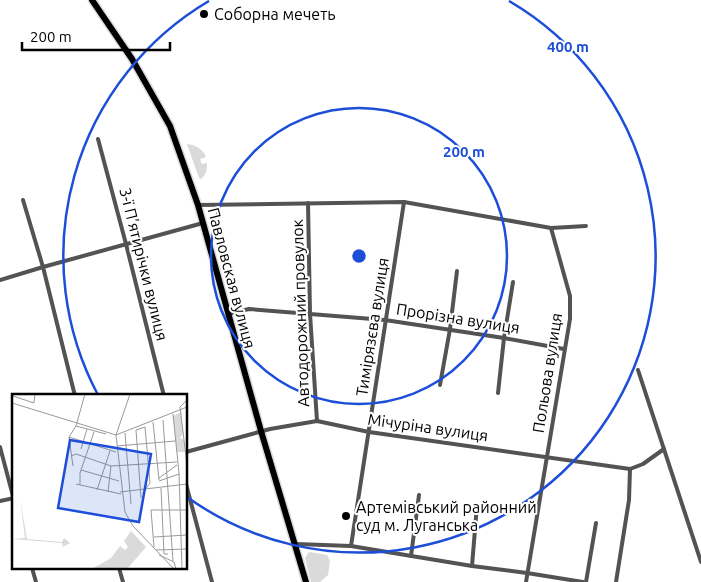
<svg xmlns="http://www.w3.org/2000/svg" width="701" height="582" font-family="Ubuntu,sans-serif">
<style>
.green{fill:#dadada}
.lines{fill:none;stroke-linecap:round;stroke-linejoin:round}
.primary-casing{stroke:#dbdbdb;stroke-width:9}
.street{stroke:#535353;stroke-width:4}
.primary{stroke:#000;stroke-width:6}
.ring{fill:none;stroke:#1d4ed8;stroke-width:2.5}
.poi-dot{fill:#000;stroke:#fff;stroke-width:2}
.labels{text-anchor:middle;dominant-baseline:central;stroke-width:4;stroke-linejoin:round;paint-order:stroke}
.poi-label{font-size:16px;fill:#000;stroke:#fff;text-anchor:start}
.street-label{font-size:16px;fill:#000;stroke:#fff}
.inset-road{fill:none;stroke:#999;stroke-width:1}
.view{fill:#1d4ed8;fill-opacity:0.15;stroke:#1d4ed8;stroke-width:2.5}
.inset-edge{fill:none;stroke:#000;stroke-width:2.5}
.centre{fill:#1d4ed8;stroke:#fff;stroke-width:2.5}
.ring-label{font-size:15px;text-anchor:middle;font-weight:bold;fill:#1d4ed8;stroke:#fff;stroke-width:4;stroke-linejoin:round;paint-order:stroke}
</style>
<rect width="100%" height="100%" fill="#fff"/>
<g class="green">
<path d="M 187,144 C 196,145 203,149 206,157 L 200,159 L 202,164 L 207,163 C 207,170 206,175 201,179 L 199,178 Z"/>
<polygon points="310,552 327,555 330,561 328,575 320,582 311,582 305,558 308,553"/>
</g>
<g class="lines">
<g class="primary-casing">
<polyline id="primary" points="92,0 132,59 170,126 198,205 261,431 306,582"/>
</g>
<g class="street">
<polyline points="98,139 126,244 164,396"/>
<polyline points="23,200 43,267 75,396"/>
<polyline points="308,203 310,314 317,421"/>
<polyline points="198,205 404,202 551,228 586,226"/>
<polyline points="0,280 43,267 203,223"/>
<polyline points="228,314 249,309 385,320 504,338 564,349"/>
<polyline points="638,370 701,562"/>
<polyline points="440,385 450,329 457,271"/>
<polyline points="498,393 504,338 513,282"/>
<polyline points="0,447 14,500"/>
<polyline points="186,452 270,429 317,421 369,432 630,469 643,464 664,449"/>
<polyline points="186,484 212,582"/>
<polyline points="0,501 14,498"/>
<polyline points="296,544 351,546 472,566 527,573 583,582"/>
<polyline points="351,546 404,202"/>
<polyline points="411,556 419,495"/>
<polyline points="472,566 477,505"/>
<polyline points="32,568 36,582"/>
<polyline points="119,568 123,582"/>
<polyline points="526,582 570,319 570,296 551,228"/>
<polyline points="586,582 596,523"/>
<polyline points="616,582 629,500 630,469"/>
</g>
<use href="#primary" class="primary"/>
</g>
<g class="ring">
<circle cx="359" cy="256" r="148"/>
<path d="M98 395A296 296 0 0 1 209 1M509 1A296 296 0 1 1 187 497"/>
</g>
<g class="poi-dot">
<circle cx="204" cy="14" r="5"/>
<circle cx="346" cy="516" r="5"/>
</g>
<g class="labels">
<g class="poi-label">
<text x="214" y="14">Соборна мечеть</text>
<text x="356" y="507">Артемівський районний<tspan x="356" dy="18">суд м. Луганська</tspan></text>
</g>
<g class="street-label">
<text transform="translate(144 264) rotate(76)">3-ї П’ятирічки вулиця</text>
<text transform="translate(232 278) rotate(75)">Павловская вулиця</text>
<text transform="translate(300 313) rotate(-92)">Автодорожний провулок</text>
<text transform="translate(458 318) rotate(9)">Прорізна вулиця</text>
<text transform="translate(372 327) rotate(-81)">Тимірязєва вулиця</text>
<text transform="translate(547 373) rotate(-81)">Польова вулиця</text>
<text transform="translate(428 427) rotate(8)">Мічуріна вулиця</text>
</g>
</g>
<g transform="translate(12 394)">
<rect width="175" height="175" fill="#fff"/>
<path d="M 169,18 L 171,39 L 168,44 L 172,46 L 173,58 L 165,58 L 161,22 ZM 8,105 L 15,145 L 50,148 L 52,144 L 58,149 L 51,153 L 50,149 L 0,145 L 13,144 ZM 119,137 L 134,153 L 115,175 L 80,175 L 99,164 L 108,152 L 113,156 L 116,153 L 112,147 Z" fill="#dadada"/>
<path class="inset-road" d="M 73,0 L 64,32 L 94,40M 1,2 L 22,9 L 23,0M 175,6 L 168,13 L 175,71M 0,9 L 104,41 L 175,13M 161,20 L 167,79 L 170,175M 151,26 L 161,167M 141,28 L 147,86M 124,36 L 133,33 L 138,89 L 133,96M 124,36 L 129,104M 113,39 L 119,110M 104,41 L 118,0M 104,41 L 113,118 L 121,132 L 162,175M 57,43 L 104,58M 105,52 L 163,47M 69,55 L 75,35M 59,62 L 64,60 L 99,72 L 165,68M 61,72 L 57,43 L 64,32M 69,76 L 107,87M 147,84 L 165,71M 147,87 L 167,80M 64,90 L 109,100M 68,90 L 68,79 L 82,38M 149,94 L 152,160 L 156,160M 85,96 L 98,57M 96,98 L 99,72M 108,98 L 175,90M 142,143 L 175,141M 142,153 L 139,116 L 175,116M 144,156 L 175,155M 147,161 L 162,168 L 164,175"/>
<path class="view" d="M 58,46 L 139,60 L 127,128 L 46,114 Z"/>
<rect width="175" height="175" class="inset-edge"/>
</g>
<circle cx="359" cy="256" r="8" class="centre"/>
<g class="ring-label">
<text x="568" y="52">400 m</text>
<text x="464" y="157">200 m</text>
</g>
<path d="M22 42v8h148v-8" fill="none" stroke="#000000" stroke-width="2.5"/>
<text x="30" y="42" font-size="15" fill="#000000" stroke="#ffffff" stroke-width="4" paint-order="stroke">200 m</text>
</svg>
